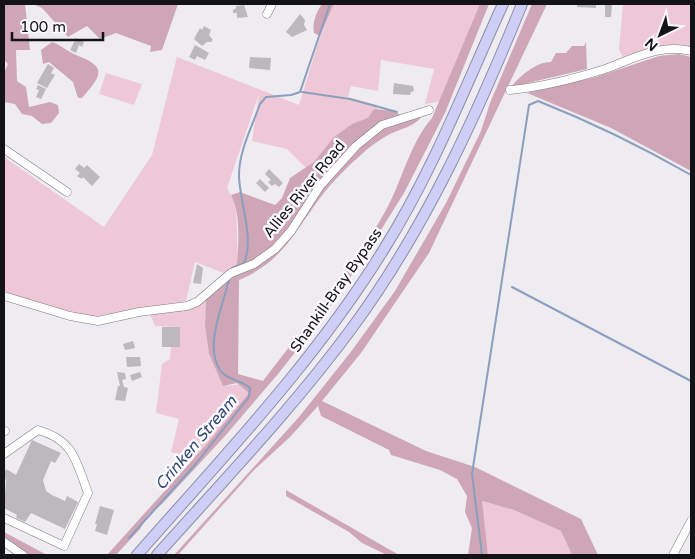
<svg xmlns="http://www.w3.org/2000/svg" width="695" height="559" font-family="'Varela Round',sans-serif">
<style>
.green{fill:#eec8d6}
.forest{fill:#cfa6b6}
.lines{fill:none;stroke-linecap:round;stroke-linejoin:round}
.stream{stroke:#8b9ebf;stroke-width:2}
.building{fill:#bcb8bc}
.minor-casing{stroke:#7b787d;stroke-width:9}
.highway-casing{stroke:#8d8ca8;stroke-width:12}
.minor{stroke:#fff;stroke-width:8}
.highway{stroke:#cecef7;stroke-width:10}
.labels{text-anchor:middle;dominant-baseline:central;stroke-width:5;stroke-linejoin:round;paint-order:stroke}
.street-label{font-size:15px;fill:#131214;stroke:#fbf9fe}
.water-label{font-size:16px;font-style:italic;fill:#2f4774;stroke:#fbf9fe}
</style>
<rect width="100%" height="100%" fill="#eeecf1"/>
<g class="green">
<polygon points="334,4 484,4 444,101 425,104 434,69 381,60 378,91 351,86 348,97 377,105 376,123 317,179 287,149 252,141 259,94 227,188 236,204 238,268 226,274 195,262 186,301 91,317 4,294 4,157 104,227 152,155 177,57 299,105 319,40"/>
<polygon points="623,4 691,4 691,51 679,48 625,62 619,49"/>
<polygon points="106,73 142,84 134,105 99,94"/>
<polygon points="206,298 205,325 209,354 223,386 263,382 196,460 171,452 179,419 156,413 162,364 170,359 171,347 180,347 180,327 155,326 150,314 187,309"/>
<polygon points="481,501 514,510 561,531 572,555 488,555"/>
</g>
<g class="forest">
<polygon points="4,4 25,4 30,50 16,50 17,81 26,87 29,107 50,102 58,105 59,113 51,123 42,124 32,116 22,114 15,104 4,102 4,73 8,64 4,60"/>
<polygon points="33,4 178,4 162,50 150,52 151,46 116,33 100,39 87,26 68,37 42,8"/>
<path d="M 322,4 L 334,4 L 320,36 L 314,33 C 312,23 316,12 322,4 Z"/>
<path d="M 480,4 L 489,4 L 445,113 L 404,193 L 361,262 L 320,321 L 278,374 L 225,436 L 162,504 L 148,515 L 140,529 L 116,555 L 107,555 L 207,444 L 249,393 L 237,383 L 223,386 L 209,354 L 205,325 L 206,298 L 236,275 C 238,253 242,214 231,195 L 240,192 L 275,205 L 282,198 L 290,178 L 314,162 L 334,137 L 352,124 L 368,118 L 374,109 L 394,111 L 405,118 L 422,116 C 416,126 400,129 390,134 C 381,139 370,146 362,154 C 347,167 332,182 320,198 C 294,233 282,262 239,280 L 238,374 L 263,381 C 305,325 352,272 386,210 C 402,181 410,143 432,118 Z"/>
<polygon points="532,4 547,4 429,253 361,353 322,401 426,451 475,467 581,519 598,555 572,555 561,531 514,510 482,501 488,555 468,555 472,528 465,512 467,496 457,479 440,470 391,455 389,450 321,416 318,406 290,437 254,470 178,555 174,555 299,417 350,353 395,291 446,203 481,131 490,103"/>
<path d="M 52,42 C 61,45 67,51 76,55 C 107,67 103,74 82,98 L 78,98 L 73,82 L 49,62 L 43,64 L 41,50 Z"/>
<path d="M 586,42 L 587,69 L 511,87 C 520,76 536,62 551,62 L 556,53 L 566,53 L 572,46 L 584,46 Z"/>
<polygon points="679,54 691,57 691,171 611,128 527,93 596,77 659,56"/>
<polygon points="286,490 399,555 387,555 362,543 349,532 286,496"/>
<polygon points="4,532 47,555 29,555 4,537"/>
</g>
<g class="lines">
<g class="stream">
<polyline points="302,92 350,99 397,112"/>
<path d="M 232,268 L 244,263 C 255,238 239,201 239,175 C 239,151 252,127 260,104 L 266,97 L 291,95 L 300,92 L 330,4"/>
<polyline points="512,287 691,381"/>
<path d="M 129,538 L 194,466 L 249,397 L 250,388 C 242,380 226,380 220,370 C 204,346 223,305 229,280"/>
<path d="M 482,555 L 472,474 L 529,105 L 538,101 C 591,122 642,147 691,175"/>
</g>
</g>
<g class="building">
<polygon points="577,4 596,4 596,8 577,7"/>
<polygon points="605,4 612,4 611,17 605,17"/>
<polygon points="244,5 248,17 237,18 237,13 233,13 233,10 236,8 236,6"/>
<polygon points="300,14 305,20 304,25 307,30 292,37 286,32"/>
<polygon points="204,26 211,30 209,35 213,40 211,42 207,42 202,46 194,39 200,28 202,30"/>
<polygon points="76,38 84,42 82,47 79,45 76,53 70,50"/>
<polygon points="195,45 209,53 205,60 197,56 195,60 189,57"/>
<polygon points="250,57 271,58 270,70 249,68"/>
<polygon points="48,64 54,68 51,73 55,75 47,88 37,83"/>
<polygon points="394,83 413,86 414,91 411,92 410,95 393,94"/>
<polygon points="38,85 46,89 41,99 36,97 39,90 36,89"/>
<polygon points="79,164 84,168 87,165 100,177 92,186 83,177 82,179 77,176 80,173 75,169"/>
<polygon points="269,169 283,183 279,187 275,184 272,186 268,182 271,180 265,174"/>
<polygon points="260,179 269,188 265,192 256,183"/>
<polygon points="197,264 203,268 201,284 193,283"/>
<rect x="162" y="327" width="18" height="20"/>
<polygon points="133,341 135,348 125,350 123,344"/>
<polygon points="126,357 140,357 141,366 127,367"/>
<polygon points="117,372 125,373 126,379 122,380 124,387 128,388 125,401 115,400 118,386 120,386"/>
<polygon points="140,372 142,377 132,381 130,375"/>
<polygon points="32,440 61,453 55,463 51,461 43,480 46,491 52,495 65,501 67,496 78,502 65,529 31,513 25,522 16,518 17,515 4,508 6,481 4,474 6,469 16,475"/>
<polygon points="100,506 114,510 107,535 95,531 97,524 95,524"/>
</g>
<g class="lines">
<g class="minor-casing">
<g id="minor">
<polyline points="267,14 272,4"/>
<path d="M 510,90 C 541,87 573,79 602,70 C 631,60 660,43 691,51"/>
<polyline points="4,149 67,192"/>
<polyline points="4,296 70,316 98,321 139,312 187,306 197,302 231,273 254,264 275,249 291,231 320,186 356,146 382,125 429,110"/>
<polyline points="4,431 5,431"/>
<path d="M 4,454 L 38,430 C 74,440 76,461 88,493 L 64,546 L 4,518"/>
<polyline points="4,542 23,555"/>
<polyline points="673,555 691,521"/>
</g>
</g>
<g class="highway-casing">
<g id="highway">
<path d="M 137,555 C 223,457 315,361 384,249 C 433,171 465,87 503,4"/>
<path d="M 157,555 C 223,481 293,408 352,328 C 425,229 476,117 522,4"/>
</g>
</g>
<use href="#minor" class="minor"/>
<use href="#highway" class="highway"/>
</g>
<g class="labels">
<g class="street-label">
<text transform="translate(304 189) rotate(-51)">Allies River Road</text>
<text transform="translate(336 290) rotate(-55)">Shankill-Bray Bypass</text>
</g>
<g class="water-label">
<text transform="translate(196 443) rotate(-50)">Crinken Stream</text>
</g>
</g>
<rect width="695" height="559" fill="none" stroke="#131214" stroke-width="10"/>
<g transform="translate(660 35) rotate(222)" stroke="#fbf9fe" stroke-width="4" paint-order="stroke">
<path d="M0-4L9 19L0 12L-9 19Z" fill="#131214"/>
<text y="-8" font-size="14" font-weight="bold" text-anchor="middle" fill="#131214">N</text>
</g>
<path d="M12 32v8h91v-8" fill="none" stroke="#131214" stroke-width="2.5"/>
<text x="20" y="32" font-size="15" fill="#131214" stroke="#fbf9fe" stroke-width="4" paint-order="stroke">100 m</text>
</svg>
